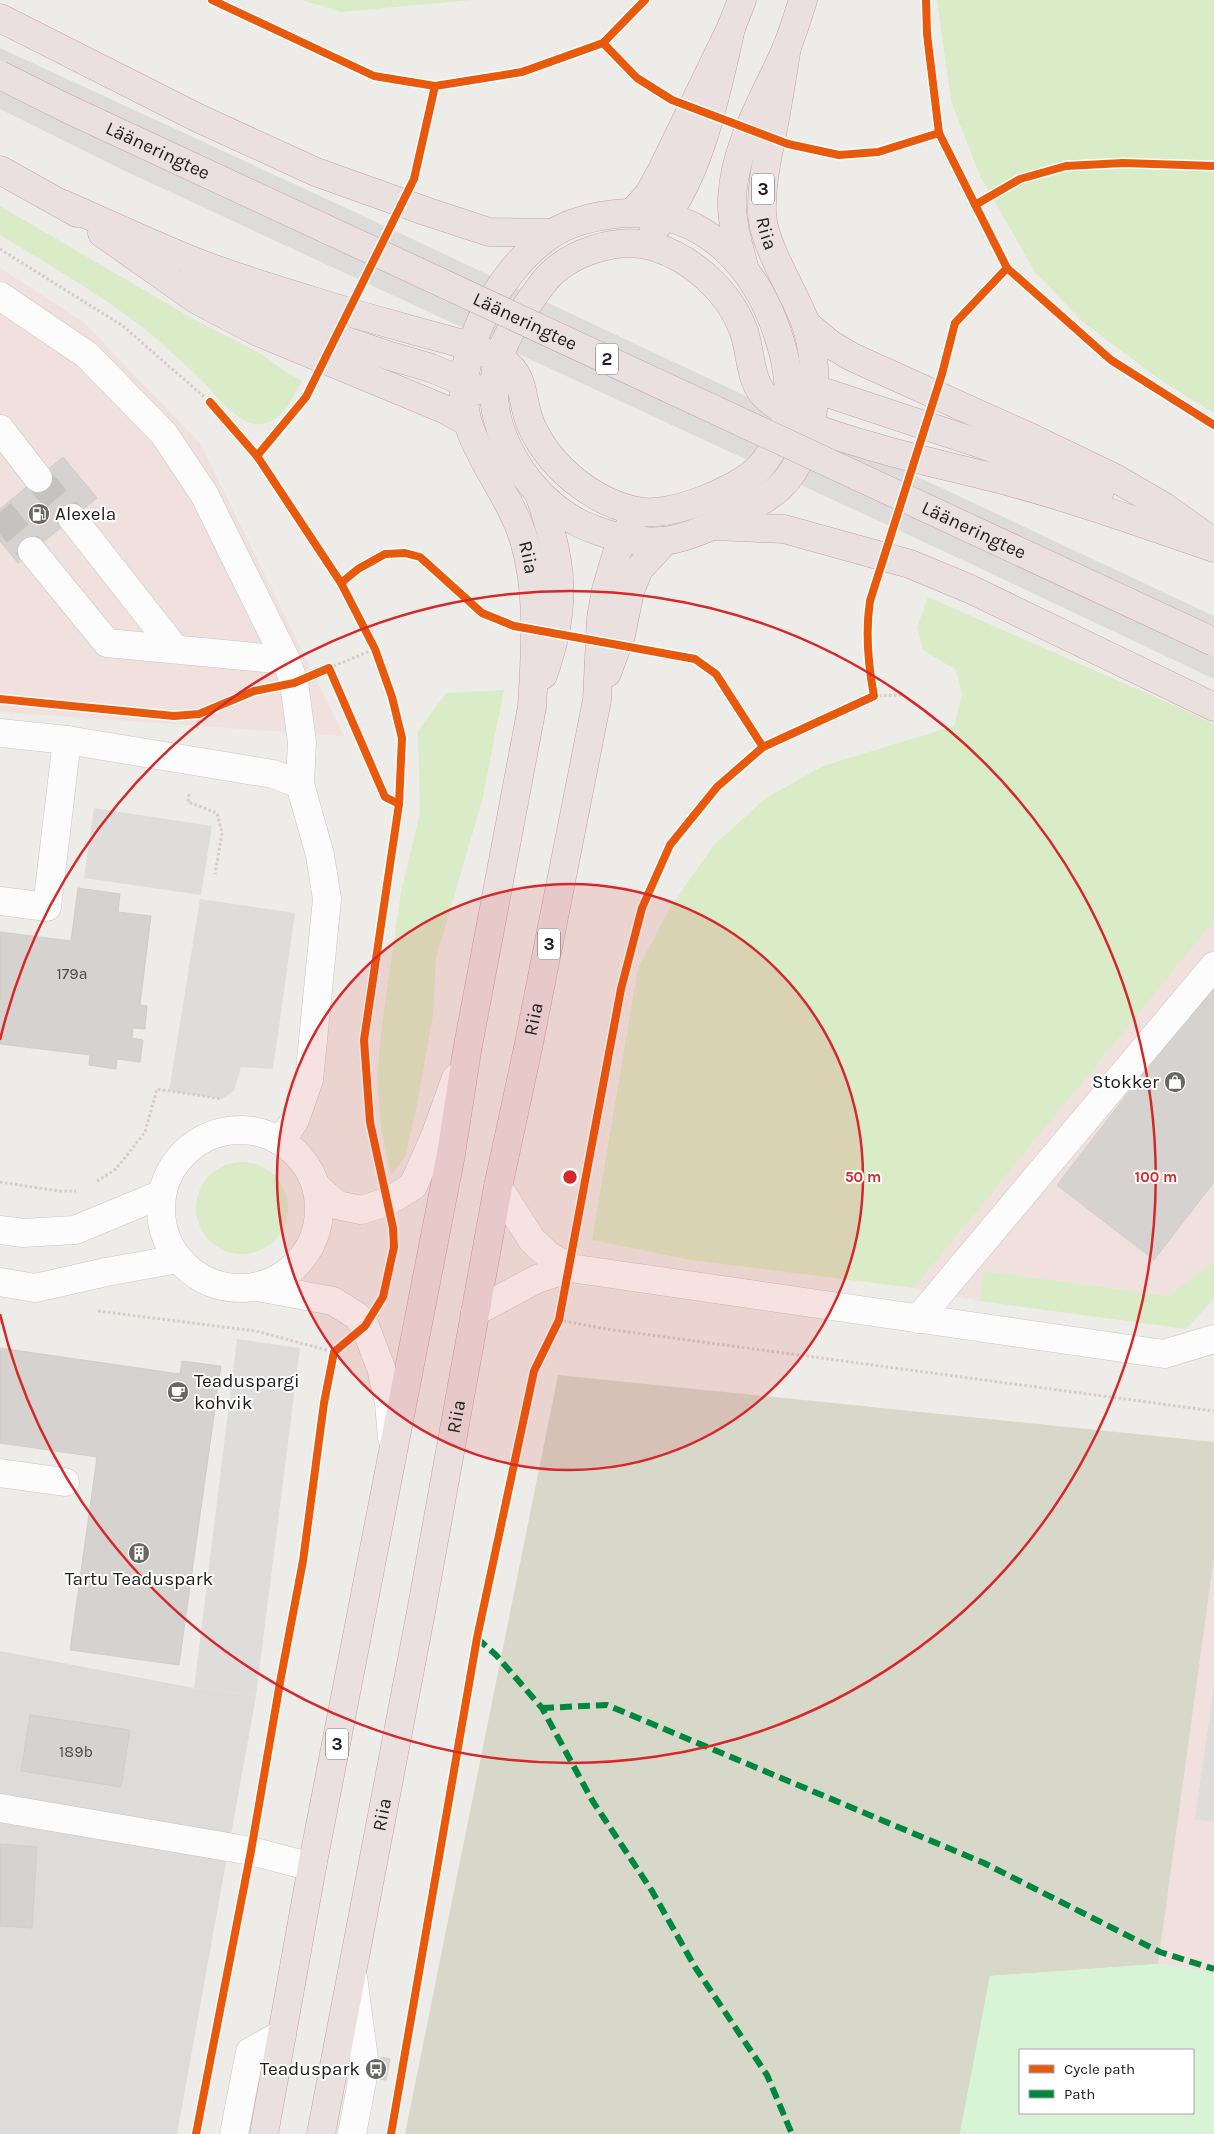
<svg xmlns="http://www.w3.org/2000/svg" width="1214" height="2134" font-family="Karla,sans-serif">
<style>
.residential{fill:#dddcda}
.commercial{fill:#f0e0de}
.construction{fill:#d7d7ca}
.grass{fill:#daebc7}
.park{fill:#d7f4d7;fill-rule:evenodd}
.parking{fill:#dedddc}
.pier{fill:#dddcdb}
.building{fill:#d5d2cf;stroke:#d1cec9}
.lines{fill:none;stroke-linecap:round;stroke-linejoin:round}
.minor-tunnel{stroke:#c5c3c0;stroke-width:28;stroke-dasharray:28 14;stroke-linecap:butt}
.minor-casing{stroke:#c7c6c4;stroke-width:29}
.highway-casing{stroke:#c4a0a9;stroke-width:29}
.path{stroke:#d7cac7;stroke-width:3;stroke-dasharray:2.5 2.5;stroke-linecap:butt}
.minor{stroke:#fcfcfc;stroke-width:28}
.highway{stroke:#ebe0e0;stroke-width:28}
.highway-bridge-casing{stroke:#c4a0a9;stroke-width:29;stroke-linecap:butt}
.highway-bridge{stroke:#ebe0e0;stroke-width:28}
.quiet{stroke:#00873e;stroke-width:6;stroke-dasharray:12 6;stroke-linecap:butt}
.cycleway-casing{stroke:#fff;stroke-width:11}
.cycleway{stroke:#e8590c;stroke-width:8}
.ring{fill:none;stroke:#d62828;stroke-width:2.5}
.labels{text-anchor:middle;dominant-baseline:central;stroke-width:4;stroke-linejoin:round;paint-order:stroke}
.number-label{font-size:16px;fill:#4d4c4c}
.shield{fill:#fff;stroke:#636363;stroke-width:1}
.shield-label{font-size:18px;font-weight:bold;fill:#202020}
.street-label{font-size:19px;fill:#202020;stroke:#fff}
.poi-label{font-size:19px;fill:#202020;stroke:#fff;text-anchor:start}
.centre{fill:#d62828;stroke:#fff;stroke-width:2.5}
.ring-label{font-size:15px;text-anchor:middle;font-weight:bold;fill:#d62828;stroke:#fff;stroke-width:4;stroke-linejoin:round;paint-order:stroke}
</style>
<rect width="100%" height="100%" fill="#eeece8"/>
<polygon class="residential" points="0,1651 194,1688 256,1696 177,2134 0,2134"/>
<g class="commercial">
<polygon points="0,268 83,322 200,443 344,736 0,712"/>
<polygon points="1214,921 1214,1261 1168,1296 984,1271 979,1301 914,1288"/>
<polygon points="1214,1557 1214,1972 1158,1964"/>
</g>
<polygon class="construction" points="558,1375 1214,1442 1214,1557 1158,1964 990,1976 960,2134 405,2134"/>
<g class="grass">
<polygon points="302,0 471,0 341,12"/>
<polygon points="937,0 1214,0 1214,413 1162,381 1084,323 1035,272 980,176 951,101"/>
<path d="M 0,206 L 197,321 L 260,353 L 286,372 L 302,381 C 292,399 280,427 255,424 C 234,422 209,386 192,371 C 175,356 159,340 141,326 C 96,292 48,264 0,235 Z"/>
<polygon points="928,597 1180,708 1214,724 1214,921 914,1288 691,1260 592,1240 638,968 671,906 714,845 766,798 823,766 954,726 962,695 956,670 923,650 917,627"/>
<polygon points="504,690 482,801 436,958 433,1015 417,1105 405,1157 391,1175 381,1128 377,1076 382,1025 401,892 420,813 418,731 446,693"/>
<circle cx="242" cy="1208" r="46"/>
<polygon points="1214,1261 1214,1299 1186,1329 979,1301 984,1271 1168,1296"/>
</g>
<path class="park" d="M 1158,1964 L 1214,1972 L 1214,2134 L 960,2134 L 990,1976 ZM 1020,2050 L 1193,2050 L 1193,2113 L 1020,2113 Z"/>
<g class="parking">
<polygon points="94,808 212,826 201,895 84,878"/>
<polygon points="200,899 295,913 273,1069 241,1067 234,1091 222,1099 169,1091"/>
<polygon points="237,1339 300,1348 256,1696 194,1688"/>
<polygon points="1214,1684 1214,1822 1195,1819"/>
</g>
<polygon class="pier" points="0,48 359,214 1214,616 1214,679 956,557 125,171 0,109"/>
<g class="building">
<polygon points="63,457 97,498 18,563 0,541 0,509"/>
<polygon points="78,888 120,894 118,912 151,916 140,1005 147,1006 145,1029 133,1028 132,1038 143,1040 140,1062 117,1059 116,1069 89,1065 90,1055 0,1044 0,932 71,941"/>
<polygon points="1214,982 1214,1182 1154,1260 1057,1185"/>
<polygon points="0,1348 180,1374 182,1361 221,1366 179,1665 70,1650 97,1457 0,1443"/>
<polygon points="30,1715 130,1730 121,1787 21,1771"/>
<polygon points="0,1844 37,1847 32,1928 0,1926"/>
<polygon points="381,2057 390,2059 386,2080 377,2079"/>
</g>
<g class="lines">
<g class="minor-tunnel">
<polyline points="38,478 72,518"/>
<polyline points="0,512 32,551"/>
</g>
<g class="minor-casing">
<g id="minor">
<polyline points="0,296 87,355 164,434 204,494 286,660 294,683 302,742 300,784 320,855 327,899 309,1080 295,1120 281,1141"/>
<polyline points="0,429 38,478"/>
<polyline points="72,518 175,649"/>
<polyline points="32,551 107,643 286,660"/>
<polyline points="0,733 67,740 273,774 300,784"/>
<polyline points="0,901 47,907 67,740"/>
<circle cx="240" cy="1209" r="79"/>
<polyline points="317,1187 337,1205 361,1210 387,1202 413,1186 435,1136 456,1078"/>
<polyline points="498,1187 532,1240 548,1255 570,1268 1164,1354 1214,1339"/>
<polyline points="0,1230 23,1233 75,1230 162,1194"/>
<polyline points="0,1282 35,1288 106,1272 178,1259"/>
<polyline points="258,1287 333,1301 357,1316 365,1326 381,1368 389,1403 392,1438"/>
<polyline points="475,1312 537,1279 570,1268"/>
<polyline points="918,1319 1214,966"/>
<polyline points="0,1473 65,1482"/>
<polyline points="0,1808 251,1851 312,1867"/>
<polyline points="234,2134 250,2052 282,2034"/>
<polyline points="352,2134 365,2066 353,1977"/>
</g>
</g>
<g class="highway-casing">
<g id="highway">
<polyline points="0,18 198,118 316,172 428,212 489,232 552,233"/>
<path id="s1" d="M 787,47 C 782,76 778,105 772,134 C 767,160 761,186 762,213 C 763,244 792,288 804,319 C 822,367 819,448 781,486 C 771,496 757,504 744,510 C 722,522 687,539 662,541 C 651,542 638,541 626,539 C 618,538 610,535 601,532 C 593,529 584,526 577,522 C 528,496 487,432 495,376 C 499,342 523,310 543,283 C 567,252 618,236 655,247 C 693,259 729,292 743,329 C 751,349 749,379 764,395 C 776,407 794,417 809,425 C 827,434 847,439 867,445 C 909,458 952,467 995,478 C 1069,497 1141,523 1214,548"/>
<polyline points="0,170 77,213"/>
<path id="s2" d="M 63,204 C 106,223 149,243 193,261 C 231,276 271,288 310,300 C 344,311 378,321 412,330 C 443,339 476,345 504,362 C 526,376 521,403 531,425 C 549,466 592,502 637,511 C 669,518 736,491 759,468 C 767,460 773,449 779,438 C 792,413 790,378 783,352 C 762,271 706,204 615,214 C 594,216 566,223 549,236 C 496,272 446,365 470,429 C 484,468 512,500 524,540 C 540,593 535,653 532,707 L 467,1051 L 451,1154 L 312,1867 L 264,2134"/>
<polyline points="633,212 649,194 661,172 731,28 742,0"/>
<path d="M 654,229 C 698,188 718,86 731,28"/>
<polyline points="102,233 197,300 258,332 444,409 467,422"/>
<path d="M 744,266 C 738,244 731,222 732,198 C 735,143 766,96 787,47 C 793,32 798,16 803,0"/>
<polyline points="194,276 268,314 387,355 431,368 462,381 478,390"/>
<polyline points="806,324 830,344 852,357 1034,439 1115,478 1163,506 1205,536"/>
<polyline points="801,380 815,389 984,445 1100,491"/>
<path d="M 539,494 C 563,562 568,606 543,675"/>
<polyline points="715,526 784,529 910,564 970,589 1214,707"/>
<polyline points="607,673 621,635 630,591 639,569 665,541"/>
<path id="s3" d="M 321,2134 L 421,1612 L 498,1187 L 528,1048 L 597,700 L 601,618 L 606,590 L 621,539 L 632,524"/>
</g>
</g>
<g class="path">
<polyline points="926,0 927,34 939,133"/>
<polyline points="975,205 1020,179 1066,166 1123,163 1214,166"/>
<polyline points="0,249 123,326 210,402"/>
<polyline points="329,668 375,649"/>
<polyline points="327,670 329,668 385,797 399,804"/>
<polyline points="874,696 902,695"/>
<polyline points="95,707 174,716 199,714 252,692"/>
<polyline points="197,728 199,714"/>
<polyline points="189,794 188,802 217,813 222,833 215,874"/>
<polyline points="97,1181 116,1169 145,1132 157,1089 222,1099"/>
<polyline points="0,1182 59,1191 76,1191"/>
<polyline points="98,1311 256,1331 334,1352"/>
<polyline points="559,1320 606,1329 1214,1411"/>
</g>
<use href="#minor" class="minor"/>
<use href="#highway" class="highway"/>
<g class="highway-bridge-casing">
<g id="highway-bridge">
<path id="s4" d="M 0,75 L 68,109 L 1214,642"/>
</g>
</g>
<use href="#highway-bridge" class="highway-bridge"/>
<g class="quiet">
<polyline points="477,1638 496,1655 542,1708 592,1800 652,1891 695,1967 767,2075 792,2134"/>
<polyline points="542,1708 607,1705 984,1863 1160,1952 1214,1969"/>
</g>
<g class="cycleway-casing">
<g id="cycleway">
<polyline points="212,0 374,76 435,86"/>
<polyline points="926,0 927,34 939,133"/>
<polyline points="975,205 1020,179 1066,166 1123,163 1214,166"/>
<polyline points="1007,268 1111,360 1214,425"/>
<polyline points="257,456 306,397 414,179 435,86 522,72 603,43 645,0"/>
<path d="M 341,583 L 358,569 L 385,554 L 405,553 L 420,557 L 482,613 L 514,626 L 695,659 L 716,674 L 763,747 L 874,696 C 868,664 865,633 870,601 L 942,374 L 955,323 L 1007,268 L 939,133 L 878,152 L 839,155 L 788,144 L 672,100 L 637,78 L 603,43"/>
<polyline points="0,699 174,716 199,714 254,691 294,683 329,668 385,797 399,804"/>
<polyline points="196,2134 251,1851 281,1677 303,1561 324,1403 334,1352 365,1326 383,1297 394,1247 393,1228 370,1122 364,1040 399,804 402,738 392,697 375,649 341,583 257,456 210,402"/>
<polyline points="391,2134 477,1638 534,1371 559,1320 621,989 642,908 670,845 717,787 763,747"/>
</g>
</g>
<use href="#cycleway" class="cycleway"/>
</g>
<circle cx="570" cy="1177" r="293" fill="#d62828" fill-opacity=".12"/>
<g class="ring">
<circle cx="570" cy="1177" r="293"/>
<path d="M0 1040A586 586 0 1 1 0 1314"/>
</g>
<defs>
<g id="fuel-disc" transform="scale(1.125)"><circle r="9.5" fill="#686766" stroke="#fff"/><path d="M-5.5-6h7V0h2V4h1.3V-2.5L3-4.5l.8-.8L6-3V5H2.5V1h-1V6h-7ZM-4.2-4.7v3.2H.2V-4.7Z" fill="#fff"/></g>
<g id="shop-disc" transform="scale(1.125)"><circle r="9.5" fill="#686766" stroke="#fff"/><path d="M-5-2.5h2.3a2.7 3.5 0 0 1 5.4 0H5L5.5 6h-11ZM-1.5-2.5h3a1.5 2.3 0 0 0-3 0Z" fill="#fff"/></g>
<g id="cafe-disc" transform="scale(1.125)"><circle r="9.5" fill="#686766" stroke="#fff"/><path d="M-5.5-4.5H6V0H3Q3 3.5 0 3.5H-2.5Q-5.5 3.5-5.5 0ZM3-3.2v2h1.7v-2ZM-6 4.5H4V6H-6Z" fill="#fff"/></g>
<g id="building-disc" transform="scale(1.125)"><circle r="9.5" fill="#686766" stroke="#fff"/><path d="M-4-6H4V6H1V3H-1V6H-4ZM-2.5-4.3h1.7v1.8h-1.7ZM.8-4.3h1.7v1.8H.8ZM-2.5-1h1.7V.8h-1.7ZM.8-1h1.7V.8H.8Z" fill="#fff"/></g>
<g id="bus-disc" transform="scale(1.125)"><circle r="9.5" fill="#686766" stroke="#fff"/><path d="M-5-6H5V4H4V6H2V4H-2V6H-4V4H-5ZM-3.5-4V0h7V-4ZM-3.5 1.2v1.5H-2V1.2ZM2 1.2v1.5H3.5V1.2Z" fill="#fff"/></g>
</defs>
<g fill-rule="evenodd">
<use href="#fuel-disc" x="39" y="514"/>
<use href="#shop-disc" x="1175" y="1082"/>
<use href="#cafe-disc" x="178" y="1392"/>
<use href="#building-disc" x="139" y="1553"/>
<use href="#bus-disc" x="376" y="2069"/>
</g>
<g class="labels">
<g class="number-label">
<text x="72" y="973">179a</text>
<text x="76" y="1751">189b</text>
</g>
<g class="shield">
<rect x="752" y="173.5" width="22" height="31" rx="4"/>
<rect x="596" y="343.5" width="22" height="31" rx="4"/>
<rect x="538" y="928.5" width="22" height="31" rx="4"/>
<rect x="326" y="1728.5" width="22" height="31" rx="4"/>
</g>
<g class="shield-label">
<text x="763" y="189">3</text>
<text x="607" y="359">2</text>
<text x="549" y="944">3</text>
<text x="337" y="1744">3</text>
</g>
<g class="street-label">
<text stroke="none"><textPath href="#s4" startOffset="175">Lääneringtee</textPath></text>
<text stroke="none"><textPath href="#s1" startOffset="189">Riia</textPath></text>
<text stroke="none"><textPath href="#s4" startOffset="580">Lääneringtee</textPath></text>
<text stroke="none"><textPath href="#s4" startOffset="1075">Lääneringtee</textPath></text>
<text stroke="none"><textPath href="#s2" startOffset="1610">Riia</textPath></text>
<text stroke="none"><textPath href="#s3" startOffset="1135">Riia</textPath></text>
<text stroke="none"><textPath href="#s3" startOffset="730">Riia</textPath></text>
<text stroke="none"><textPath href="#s3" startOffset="325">Riia</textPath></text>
</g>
<g class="poi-label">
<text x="55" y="514">Alexela</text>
<text x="1159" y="1082" text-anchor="end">Stokker</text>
<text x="194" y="1381">Teaduspargi<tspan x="194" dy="22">kohvik</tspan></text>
<text x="139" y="1579" text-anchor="middle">Tartu Teaduspark</text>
<text x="360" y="2069" text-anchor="end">Teaduspark</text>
</g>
</g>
<circle cx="570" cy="1177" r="8" class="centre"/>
<g class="ring-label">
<text x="863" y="1182">50 m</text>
<text x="1156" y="1182">100 m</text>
</g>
<rect x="1019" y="2049" width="175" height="65" fill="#ffffff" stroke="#a6a6a6"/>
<rect x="1029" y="2065" width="25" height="8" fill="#e8590c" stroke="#a6a6a6"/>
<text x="1064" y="2074" font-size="15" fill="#202020">Cycle path</text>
<rect x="1029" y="2090" width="25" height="8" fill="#00873e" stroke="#a6a6a6"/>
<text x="1064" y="2099" font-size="15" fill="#202020">Path</text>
</svg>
